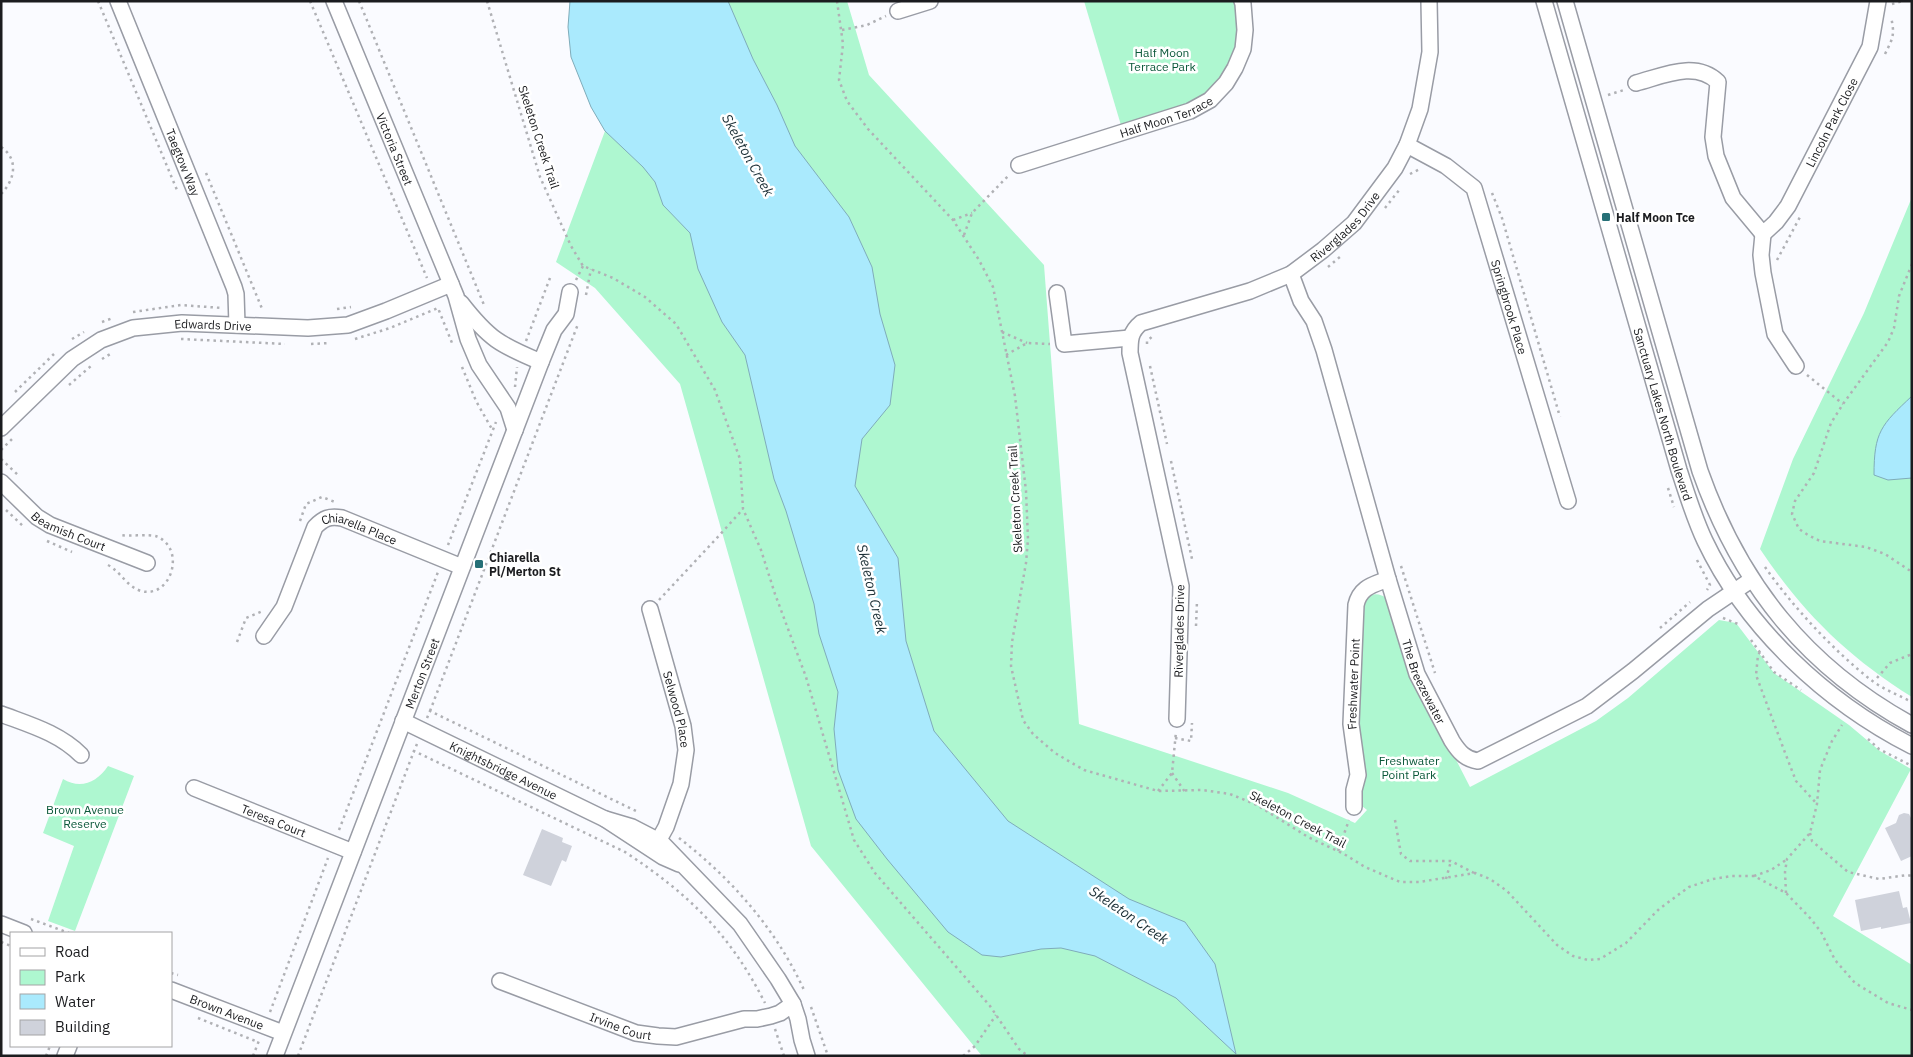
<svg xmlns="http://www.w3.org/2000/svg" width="1913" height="1057" font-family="'IBM Plex Sans',sans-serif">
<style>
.green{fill:#aef7d0}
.water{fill:#aaeafd;stroke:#7facba}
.building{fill:#cfd2db}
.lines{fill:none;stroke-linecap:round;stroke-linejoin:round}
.minor-casing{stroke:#999ca5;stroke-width:18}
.path{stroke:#b0b1b5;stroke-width:2.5;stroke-dasharray:2.5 4;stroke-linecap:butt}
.minor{stroke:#fff;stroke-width:15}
.poi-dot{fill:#267077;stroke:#fff;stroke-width:2}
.labels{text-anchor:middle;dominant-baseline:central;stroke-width:5;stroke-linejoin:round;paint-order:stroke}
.park-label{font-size:12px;fill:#0b583a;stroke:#fff}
.street-label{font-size:12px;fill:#1b1c1f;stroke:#fff}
.poi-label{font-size:12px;font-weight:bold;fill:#1b1c1f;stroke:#fff;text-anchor:start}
.water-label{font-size:14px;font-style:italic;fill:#1b2f36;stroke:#fff}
</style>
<rect width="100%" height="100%" fill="#fafbff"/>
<g class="green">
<path d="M 664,1 L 847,1 L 869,75 L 1044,265 L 1079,724 L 1288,793 L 1355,823 L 1367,810 L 1362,806 L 1360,798 L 1363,759 L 1358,711 L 1362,604 L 1364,598 C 1374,593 1379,593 1388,599 L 1413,676 L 1470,787 L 1596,721 L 1628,698 L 1719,620 L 1736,623 L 1774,673 L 1849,725 L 1880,751 L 1911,769 L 1833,916 L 1912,965 L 1912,1056 L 982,1056 L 811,846 L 680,384 L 595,288 L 556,262 L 605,131 L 671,43 Z"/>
<polygon points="1084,1 1242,1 1243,49 1210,100 1123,132"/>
<path d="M 1912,197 L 1912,697 C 1847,656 1803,613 1760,549 L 1793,459 L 1864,313 Z"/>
<path d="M 108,766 L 134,776 L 75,931 L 48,921 L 74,846 L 43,833 L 63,779 C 81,790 97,782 108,766 Z"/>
</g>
<g class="water">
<polygon points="570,1 728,1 753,59 777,105 795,146 849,217 872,267 880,314 895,365 890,405 862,439 855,486 898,558 906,641 934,731 1008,821 1129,899 1185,922 1215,964 1236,1054 1176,998 1095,956 1061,948 1041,949 1001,957 982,955 948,932 887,859 856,819 838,770 834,729 838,692 819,634 814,604 786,511 774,479 745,355 722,322 698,269 690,233 663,205 655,182 643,167 605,131 591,107 571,57 568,27"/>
<path d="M 1912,396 L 1912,478 L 1888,480 L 1874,475 C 1874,432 1881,425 1912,396 Z"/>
</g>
<g class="building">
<polygon points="1904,813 1909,814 1912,820 1912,856 1901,861 1885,828 1896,823 1899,815"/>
<polygon points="542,829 563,838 562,842 572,846 566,862 562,860 551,886 523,875"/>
<polygon points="1899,891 1903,908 1907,907 1911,923 1881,929 1881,927 1861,931 1855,900"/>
</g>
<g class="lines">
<g class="minor-casing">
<g id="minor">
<path id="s1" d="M 118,1 L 234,287 L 236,294 L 237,325"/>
<path id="s2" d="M 334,1 L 456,296 L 468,339 L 479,365 L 508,408 L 515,430"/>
<path id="s3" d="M 1544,1 L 1679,470 C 1687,494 1694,518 1705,541 C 1747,629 1826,702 1912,746"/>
<path d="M 1565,1 L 1700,471 C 1740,584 1806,667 1912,725"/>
<polyline points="898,11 930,1"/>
<path id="s4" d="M 1636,83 C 1663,76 1695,60 1718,82 L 1713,137 L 1716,156 L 1733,198 L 1763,234 L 1776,222 L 1788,206 L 1870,47 L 1878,1"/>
<path id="s5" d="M 1407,145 L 1446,166 L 1474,188 L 1568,501"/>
<path id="s6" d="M 1019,165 L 1190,111 L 1210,100 L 1226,83 L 1235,68 L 1243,49 L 1245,30 L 1243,4 L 1242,1"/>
<polyline points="1763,234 1761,255 1763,273 1775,334 1796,366"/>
<path id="s7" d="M 1291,274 L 1301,301 L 1314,321 L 1324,350 L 1388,579 L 1417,674 L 1452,741 C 1459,752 1465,759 1478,761 L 1587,706 L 1633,671 L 1708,609 L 1751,580"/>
<polyline points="1057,293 1064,344 1130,338"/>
<path d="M 461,303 C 489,339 500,345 541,362"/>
<path id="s8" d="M 1,428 L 72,359 L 101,340 L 133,328 L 182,323 L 308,328 L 348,325 L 386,311 L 451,284"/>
<path id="s9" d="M 1,482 L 37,517 L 50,525 L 147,563"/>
<path id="s10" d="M 650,609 L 683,726 L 686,750 L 681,784 L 666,827 L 661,836 L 650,845"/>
<path id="s11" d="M 264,636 L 284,607 L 315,527 C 324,518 329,516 342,518 L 462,567"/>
<path d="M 1,714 C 30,725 59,733 81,755"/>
<path id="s12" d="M 1177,719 L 1181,586 L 1130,353 C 1130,340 1130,332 1141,323 L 1250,291 L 1291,274 L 1323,250 L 1354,223 L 1395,168 L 1407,145 L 1420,109 L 1430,52 L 1429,1"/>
<path id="s13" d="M 403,721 L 605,819 L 663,857 L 679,864"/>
<path id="s14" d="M 194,788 L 353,852"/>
<path id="s15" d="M 1354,807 L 1354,790 L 1358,775 L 1351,724 L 1356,605 C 1360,587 1373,585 1388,579"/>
<polyline points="605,819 632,827 661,842 740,924 778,979 793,1004 798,1019 802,1040 807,1056"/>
<polyline points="1,924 24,933"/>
<path id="s16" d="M 500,981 L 636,1033 L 658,1036 L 676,1037 L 744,1019 L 757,1019 L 771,1016 L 780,1013 L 793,1004"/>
<path id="s17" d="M 171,990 L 283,1033"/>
<polyline points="65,1056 69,1046"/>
<path id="s18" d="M 275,1056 L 541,362 L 554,330 L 566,314 L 570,292"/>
</g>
</g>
<g class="path">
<polyline points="98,1 177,190"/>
<polyline points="310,1 427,278"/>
<polyline points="359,1 484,305"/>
<polyline points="487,1 540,177 571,246 583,266 613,278 645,297 676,324 715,390 740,459 743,509 761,550 775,594 806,677 854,840 875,873 990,1006 1019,1049 1028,1056"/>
<polyline points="837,1 843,44 839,80 847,101 868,129 953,220 979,260 993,287 1015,396 1026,491 1028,539 1026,563 1012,642 1011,666 1023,720 1033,734 1055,753 1084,770 1158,791 1202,790 1230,794 1257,805 1308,837 1344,854 1365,867 1400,882 1419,882 1475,873 1490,879 1507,891 1557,945 1573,956 1588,960 1600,959 1626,943 1659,909 1689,887 1713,879 1732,876 1754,876 1786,893 1811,919 1821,932 1835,960 1855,983 1888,1003 1912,1010"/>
<polyline points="1892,4 1903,1"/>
<polyline points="842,30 867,25 886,16"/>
<path d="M 1885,54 C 1893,38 1895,35 1891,17"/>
<polyline points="1608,95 1624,90"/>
<path d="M 1,147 C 19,159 15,180 1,194"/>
<polyline points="206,173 263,311"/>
<polyline points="1410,174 1420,169"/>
<polyline points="1492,193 1502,218 1560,417"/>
<polyline points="1385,208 1400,189"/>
<polyline points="953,220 972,213"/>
<polyline points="964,235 972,213 1009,175"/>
<polyline points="1777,260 1800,217"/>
<polyline points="1912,264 1899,296 1894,328 1888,342 1843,404 1831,423 1814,473 1795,501 1792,514 1799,529 1808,535 1820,541 1866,547 1885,554 1912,572"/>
<polyline points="1328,267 1341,256"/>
<polyline points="576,280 583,266"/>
<polyline points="586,295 591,269"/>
<polyline points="337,309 351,307"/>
<polyline points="133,312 181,305 222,308"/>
<polyline points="102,322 113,318"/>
<polyline points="1002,332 1027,343"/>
<polyline points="72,339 84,332"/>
<polyline points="181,339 285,344"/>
<polyline points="355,339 390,328 438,308 452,343"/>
<polyline points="526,341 550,278"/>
<polyline points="311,344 330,343"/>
<polyline points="1147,344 1147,341 1154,335"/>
<polyline points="1006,355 1027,343 1050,344"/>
<polyline points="102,359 112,353"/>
<polyline points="1150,366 1167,444"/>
<polyline points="462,367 476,401 493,431"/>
<polyline points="1807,375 1843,404"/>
<polyline points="69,385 91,366"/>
<polyline points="515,387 517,367"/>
<polyline points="15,392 54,354"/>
<polyline points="1,450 12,439"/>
<polyline points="1,459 18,475"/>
<polyline points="1171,461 1192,559"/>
<polyline points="1668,488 1674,507"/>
<polyline points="6,510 24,527"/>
<polyline points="300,521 306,504 322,497 335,502"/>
<polyline points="47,541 72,552"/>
<polyline points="448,545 496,422"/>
<polyline points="1697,560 1710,585 1707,590"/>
<path d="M 108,565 C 121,572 126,586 141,591 C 171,599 186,550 158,537 C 149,533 131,537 120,535"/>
<polyline points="1401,566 1435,673"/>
<path d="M 1765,567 C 1793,607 1833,650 1871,680 C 1883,689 1898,695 1912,702"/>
<polyline points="659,600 716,539 743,509"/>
<polyline points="1723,618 1738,624"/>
<polyline points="1196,626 1197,601"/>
<polyline points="1660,628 1690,602"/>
<polyline points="1751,640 1774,672 1801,690"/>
<polyline points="237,642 246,618 263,611"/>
<polyline points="1760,652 1758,655 1756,675 1784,750 1796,781 1817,804"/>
<polyline points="1877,678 1890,663 1912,654"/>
<polyline points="430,711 578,324"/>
<polyline points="427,718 430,711 636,811"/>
<polyline points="1175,738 1191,741 1192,723"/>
<polyline points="1868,739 1879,749 1912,766"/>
<path d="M 417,744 L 414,751 L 625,852 C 689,894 730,934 765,1003"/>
<polyline points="1172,773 1185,792"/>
<polyline points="1158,791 1172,773 1176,732"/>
<polyline points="1395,820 1401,854 1410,861 1451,861 1474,873"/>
<polyline points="339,830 438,572"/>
<polyline points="1810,833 1812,841 1848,872 1879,879 1907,875 1912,876"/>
<path d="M 679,838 C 732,879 776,929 804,990"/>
<polyline points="1338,851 1349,820"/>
<polyline points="1754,876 1771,870 1786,860"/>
<polyline points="1446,879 1451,861"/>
<polyline points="1786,893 1785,872 1787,859 1810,833 1817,804 1820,770 1832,741 1842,725"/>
<polyline points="31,919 69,933"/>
<polyline points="1,942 11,946"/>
<polyline points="171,973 178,975"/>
<polyline points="811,1007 828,1056"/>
<polyline points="270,1012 328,858"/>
<polyline points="198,1018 258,1042"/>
<polyline points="775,1029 784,1056"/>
<polyline points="46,1056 50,1046"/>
<polyline points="253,1056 260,1038"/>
<polyline points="298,1056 414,751"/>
<polyline points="963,1056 975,1046 996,1015"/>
</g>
<use href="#minor" class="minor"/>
</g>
<g class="poi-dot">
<rect x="1601" y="212" width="10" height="10" rx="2.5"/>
<rect x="474" y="559" width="10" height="10" rx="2.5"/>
</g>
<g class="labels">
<g class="park-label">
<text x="1162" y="52">Half Moon<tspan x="1162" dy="14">Terrace Park</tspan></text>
<text x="1409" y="760">Freshwater<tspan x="1409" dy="14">Point Park</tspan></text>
<text x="85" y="809">Brown Avenue<tspan x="85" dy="14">Reserve</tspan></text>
</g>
<g class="street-label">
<text stroke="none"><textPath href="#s6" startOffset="155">Half Moon Terrace</textPath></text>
<text stroke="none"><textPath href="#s4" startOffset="385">Lincoln Park Close</textPath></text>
<text transform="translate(539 137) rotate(72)">Skeleton Creek Trail</text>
<text stroke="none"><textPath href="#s2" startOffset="160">Victoria Street</textPath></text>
<text stroke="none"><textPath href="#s1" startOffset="174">Taegtow Way</textPath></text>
<text stroke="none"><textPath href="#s12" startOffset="635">Riverglades Drive</textPath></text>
<text stroke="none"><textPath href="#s5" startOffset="204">Springbrook Place</textPath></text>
<text stroke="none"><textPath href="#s8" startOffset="248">Edwards Drive</textPath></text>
<text stroke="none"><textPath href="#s3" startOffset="430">Sanctuary Lakes North Boulevard</textPath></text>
<text transform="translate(1015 499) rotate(-93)">Skeleton Creek Trail</text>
<text stroke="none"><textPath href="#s9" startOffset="85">Beamish Court</textPath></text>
<text stroke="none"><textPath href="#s11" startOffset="170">Chiarella Place</textPath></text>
<text transform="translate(1179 631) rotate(-89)">Riverglades Drive</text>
<text stroke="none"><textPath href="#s18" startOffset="410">Merton Street</textPath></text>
<text stroke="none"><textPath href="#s7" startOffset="430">The Breezewater</textPath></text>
<text stroke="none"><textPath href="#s15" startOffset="124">Freshwater Point</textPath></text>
<text stroke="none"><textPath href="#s10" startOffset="104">Selwood Place</textPath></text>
<text stroke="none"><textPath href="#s13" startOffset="112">Knightsbridge Avenue</textPath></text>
<text transform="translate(1298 819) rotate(28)">Skeleton Creek Trail</text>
<text stroke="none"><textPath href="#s14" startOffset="86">Teresa Court</textPath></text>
<text stroke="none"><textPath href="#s17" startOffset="60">Brown Avenue</textPath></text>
<text stroke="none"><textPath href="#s16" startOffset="129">Irvine Court</textPath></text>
</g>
<g class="poi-label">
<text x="1616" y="217">Half Moon Tce</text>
<text x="489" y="557">Chiarella<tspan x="489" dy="14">Pl/Merton St</tspan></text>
</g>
<g class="water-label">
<text transform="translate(748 155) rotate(61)">Skeleton Creek</text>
<text transform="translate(872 589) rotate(77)">Skeleton Creek</text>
<text transform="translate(1129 915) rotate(34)">Skeleton Creek</text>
</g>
</g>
<rect width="1913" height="1057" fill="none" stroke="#1b1c1f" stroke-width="5"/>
<rect x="10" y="932" width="162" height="115" fill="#ffffff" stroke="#a4a4a5"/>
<rect x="20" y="948" width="25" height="8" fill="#ffffff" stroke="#a4a4a5"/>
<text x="55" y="957" font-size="15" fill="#1b1c1f">Road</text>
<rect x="20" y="970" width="25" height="15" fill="#aef7d0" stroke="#a4a4a5"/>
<text x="55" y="982" font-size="15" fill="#1b1c1f">Park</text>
<rect x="20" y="994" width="25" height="15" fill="#aaeafd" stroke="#a4a4a5"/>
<text x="55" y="1007" font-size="15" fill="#1b1c1f">Water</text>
<rect x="20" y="1020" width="25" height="15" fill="#cfd2db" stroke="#a4a4a5"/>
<text x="55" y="1032" font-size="15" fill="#1b1c1f">Building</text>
</svg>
